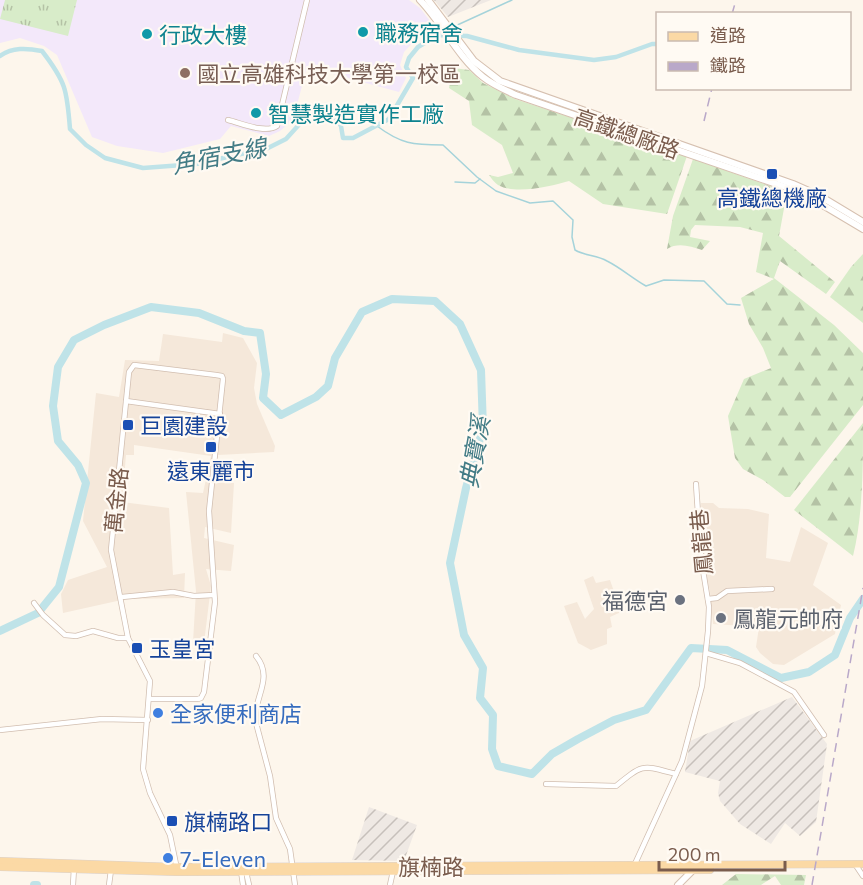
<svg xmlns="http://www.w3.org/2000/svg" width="863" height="885" font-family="Commissioner,'Noto Sans TC',sans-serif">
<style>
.residential{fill:#f5e8da}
.industrial{fill:url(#industrial-furrows)}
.education{fill:#f3e8fa}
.grass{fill:url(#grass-tufts)}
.forest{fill:url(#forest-firs)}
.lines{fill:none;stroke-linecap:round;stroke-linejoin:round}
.stream{stroke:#a5d3da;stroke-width:1.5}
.canal{stroke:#bfe3e8;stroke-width:4.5}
.river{stroke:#bfe3e8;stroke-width:8}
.street-casing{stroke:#d1beb0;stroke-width:6}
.secondary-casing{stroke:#d6c0b0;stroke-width:8}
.primary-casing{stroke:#dad1cd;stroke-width:8}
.street{stroke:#fff;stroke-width:4.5}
.secondary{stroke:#fff;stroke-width:6}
.primary{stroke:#fbd9a5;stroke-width:7}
.rail{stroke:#b9a8c9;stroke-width:1.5;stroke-dasharray:9 6;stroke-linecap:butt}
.culture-dot{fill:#0f9aa8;stroke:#fffaf3;stroke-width:2}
.education-dot{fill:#8d6e63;stroke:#fffaf3;stroke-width:2}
.transit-dot{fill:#1a4fb4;stroke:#fffaf3;stroke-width:2}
.worship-dot{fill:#6b7280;stroke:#fffaf3;stroke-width:2}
.shop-dot{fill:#3f7fe0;stroke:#fffaf3;stroke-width:2}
.labels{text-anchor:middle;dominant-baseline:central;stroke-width:4.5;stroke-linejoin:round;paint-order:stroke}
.culture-label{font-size:22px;fill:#0d838f;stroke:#fffaf3;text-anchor:start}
.education-label{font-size:22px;fill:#785e54;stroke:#fffaf3;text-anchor:start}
.street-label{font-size:22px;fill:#7a5c4d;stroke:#fffaf3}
.transit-label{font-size:22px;fill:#164399;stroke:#fffaf3;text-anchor:start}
.worship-label{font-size:22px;fill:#5b616d;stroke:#fffaf3;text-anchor:end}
.shop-label{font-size:22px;fill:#366cbe;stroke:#fffaf3;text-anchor:start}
.water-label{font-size:24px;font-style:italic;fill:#437c86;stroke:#fffaf3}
</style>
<defs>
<pattern id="industrial-furrows" width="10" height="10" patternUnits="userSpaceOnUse" patternTransform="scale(1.5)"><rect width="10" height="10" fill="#efe9e4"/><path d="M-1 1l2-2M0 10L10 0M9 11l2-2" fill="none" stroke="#c7c0bb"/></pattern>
<pattern id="grass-tufts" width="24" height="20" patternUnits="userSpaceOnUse" patternTransform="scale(1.5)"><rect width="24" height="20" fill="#d8ecc9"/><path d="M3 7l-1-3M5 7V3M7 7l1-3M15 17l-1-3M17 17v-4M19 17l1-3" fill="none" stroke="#b4c2a5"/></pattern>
<pattern id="forest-firs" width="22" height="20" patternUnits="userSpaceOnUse" patternTransform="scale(1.5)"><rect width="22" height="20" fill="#d8ecc9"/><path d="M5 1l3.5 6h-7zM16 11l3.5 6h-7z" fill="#b4c2a5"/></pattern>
</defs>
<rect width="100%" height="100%" fill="#fdf6ec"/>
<g class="residential">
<polygon points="223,333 243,338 257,363 254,388 257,404 275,446 274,452 218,455 216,482 234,483 231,533 205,527 204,538 234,545 231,571 206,569 211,586 204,643 193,642 196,591 186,492 203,493 211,456 134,445 134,455 126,455 122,502 169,508 173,575 185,573 184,598 126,599 63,613 61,594 68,580 107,567 83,521 96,393 119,397 125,360 159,361 163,334 222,342"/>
<polygon points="701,503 713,503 719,508 748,509 769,514 766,558 790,562 801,527 828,543 813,585 841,605 835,634 784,665 773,664 760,653 756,647 759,627 713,624 710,592 705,568"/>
<polygon points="593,576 596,583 610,580 621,612 610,617 612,627 607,629 607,644 591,650 578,643 564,606 577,602 585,619 594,609 584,580"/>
</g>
<g class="industrial">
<polygon points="434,0 491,0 448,17"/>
<polygon points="792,697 827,744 816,822 800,836 785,823 771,844 740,824 720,801 718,793 720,781 685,772 690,741"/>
<polygon points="369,807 417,825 404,861 352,860"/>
</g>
<polygon class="education" points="0,0 409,0 420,8 434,26 418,37 404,52 400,65 406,78 399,92 307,67 293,120 280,131 269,136 231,126 220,139 163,153 117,146 92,137 57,55 44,46 20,38 0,43"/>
<polygon class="grass" points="5,0 77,0 68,36 0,19"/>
<g class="forest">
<path d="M 453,68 L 469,70 L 483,83 L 515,99 L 687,156 L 667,214 L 603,204 L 569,181 C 552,186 515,195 498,185 C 495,183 491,178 489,175 L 498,177 L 513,173 L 502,145 L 472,125 L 469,101 L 449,88 Z"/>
<path d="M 693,159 L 787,192 L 779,236 L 835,282 L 826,294 L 780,261 L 774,278 L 834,325 L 863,353 L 863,405 L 790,497 L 785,497 L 763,480 L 743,469 L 735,458 L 728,416 L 744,379 L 771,368 L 763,348 L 749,324 L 741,298 L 774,279 L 756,272 L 763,233 L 740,227 L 695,225 L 691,230 L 690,237 L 710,241 L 702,250 C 690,246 678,242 667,249 L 673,216 Z"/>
<polygon points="863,254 863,323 830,297 851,267"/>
<path d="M 863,423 C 863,466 863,516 853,556 L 794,510 Z"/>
<polygon points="736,874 806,875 804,885 781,885 775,876 761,885 722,885"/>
</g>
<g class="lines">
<g class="stream">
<polyline points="453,27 512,0"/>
<polyline points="438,35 443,33"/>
<path d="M 377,126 C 401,144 413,145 443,145 L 477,177 L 496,191 L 530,203 L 553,201 L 573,220 L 572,237 L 575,250 C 585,256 597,255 607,261 C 621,268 632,278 646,286 L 664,280 L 704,281 L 727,304 L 740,305"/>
<polyline points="455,182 475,183 480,179"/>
</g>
<path class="canal" d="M 0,56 C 12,47 27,48 42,51 C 66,82 67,90 70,129 L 86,145 L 105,158 L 143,168 L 196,164 L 268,148 L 286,139 L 315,107 L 326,105 L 341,126 L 343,138 L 353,138 L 389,119 L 413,78 L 406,67 L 409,58 L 418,47 L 438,35 L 467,36 L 519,50 L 594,60 L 616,57 L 652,44 L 658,44"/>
<g class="river">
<polyline points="0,631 38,613 59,587 86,483 78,465 58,441 53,406 58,367 74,340 104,325 151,307 199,313 244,331 260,333 266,374 263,398 281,415 316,397 328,386 335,358 362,312 392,299 435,301 460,324 481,370 483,428 466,488 450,563 464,635 483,668 480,698 493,715 492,749 498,766 532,774 552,754 578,739 614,720 646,710 691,648 727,650 781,678 809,672 835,655 850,618 863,599"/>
<polyline points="34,885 37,885"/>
</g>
<g class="street-casing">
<g id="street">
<path d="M 228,120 C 241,123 265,134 277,126 L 307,0"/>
<polyline points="126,401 220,414"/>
<polyline points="122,597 173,592 194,596 214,595"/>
<polyline points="708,599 717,598 727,591 772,589"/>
<polyline points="34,603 43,615 65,635 76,636 93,631 118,638 128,638"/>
<polyline points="706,653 740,663 794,692 824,735"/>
<path d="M 256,656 C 275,679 252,698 256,723 L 270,776 L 276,818 L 290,849 L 295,885"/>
<polyline points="149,699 198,699 201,698 204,692 215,602 209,511 223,379 222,376 216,375 134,365 129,372 111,550 128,638 150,681 143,769 150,793 170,835 177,869"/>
<polyline points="0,730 102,719 148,720"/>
<path d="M 546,784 L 616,786 C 644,763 642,765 676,774"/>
<polyline points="855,864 863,876"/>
<polyline points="634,866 682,761 702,686 708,631 709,607 701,558 696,484"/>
<polyline points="241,871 243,885"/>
<polyline points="246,872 249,885"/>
<polyline points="73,885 74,868"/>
<polyline points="109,885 111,870"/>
<polyline points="390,885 393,871"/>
</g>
</g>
<g class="secondary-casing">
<g id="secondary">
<path d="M 420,0 C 443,24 457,56 483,77 C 493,85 505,90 516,95 L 788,188 L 816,201 L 863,229"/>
<polyline points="428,0 474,61 500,81 793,184 820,196 863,222"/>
<polyline points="678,885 694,869"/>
</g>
</g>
<g class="primary-casing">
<g id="primary">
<polyline points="0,861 177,867 863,864"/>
<polyline points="0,867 177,872 710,870"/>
</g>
</g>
<use href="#street" class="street"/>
<use href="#secondary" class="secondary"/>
<use href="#primary" class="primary"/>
<g class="rail">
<polyline points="732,14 736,0"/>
<polyline points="704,121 712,88"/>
<polyline points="812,885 863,588"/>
</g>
</g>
<g class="culture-dot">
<circle cx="363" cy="32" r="6"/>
<circle cx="147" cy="34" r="6"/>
<circle cx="256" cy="113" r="6"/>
</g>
<circle class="education-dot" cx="185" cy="73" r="6"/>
<g class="transit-dot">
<rect x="766" y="168" width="12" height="12" rx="3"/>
<rect x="122" y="419" width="12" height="12" rx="3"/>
<rect x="205" y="441" width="12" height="12" rx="3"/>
<rect x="131" y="642" width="12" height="12" rx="3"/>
<rect x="166" y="815" width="12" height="12" rx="3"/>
</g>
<g class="worship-dot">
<circle cx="680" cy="600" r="6"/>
<circle cx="721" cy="618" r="6"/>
</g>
<g class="shop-dot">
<circle cx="158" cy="713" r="6"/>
<circle cx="168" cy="858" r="6"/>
</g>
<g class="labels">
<g class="culture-label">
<text x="375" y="32">職務宿舍</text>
<text x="159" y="34">行政大樓</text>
<text x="268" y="113">智慧製造實作工廠</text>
</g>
<g class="education-label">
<text x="197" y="73">國立高雄科技大學第一校區</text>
</g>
<g class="street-label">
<text transform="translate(627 133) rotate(19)">高鐵總廠路</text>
<text transform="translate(116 500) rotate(-84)">萬金路</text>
<text transform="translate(701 542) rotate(-95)">鳳龍巷</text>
<text x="431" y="866">旗楠路</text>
</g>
<g class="transit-label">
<text x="772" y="197" text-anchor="middle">高鐵總機廠</text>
<text x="140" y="425">巨園建設</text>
<text x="211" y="470" text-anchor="middle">遠東麗市</text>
<text x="149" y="648">玉皇宮</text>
<text x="184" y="821">旗楠路口</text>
</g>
<g class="worship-label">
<text x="668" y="600">福德宮</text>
<text x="733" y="618" text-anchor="start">鳳龍元帥府</text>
</g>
<g class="shop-label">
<text x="170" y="713">全家便利商店</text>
<text x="180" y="858">7-Eleven</text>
</g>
<g class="water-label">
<text transform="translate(219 155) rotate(-11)">角宿支線</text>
<text transform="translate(474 452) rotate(-80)">典寶溪</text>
</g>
</g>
<rect x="656" y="12" width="195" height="78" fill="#fffaf3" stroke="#cabbb1" stroke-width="1.5"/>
<rect x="668" y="32" width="30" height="9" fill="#fbd9a5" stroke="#cabbb1" stroke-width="1.5"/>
<text x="710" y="42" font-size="18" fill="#7a5c4d">道路</text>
<rect x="668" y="62" width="30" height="9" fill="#b9a8c9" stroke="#cabbb1" stroke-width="1.5"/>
<text x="710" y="72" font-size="18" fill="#7a5c4d">鐵路</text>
<path d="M659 861v9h126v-9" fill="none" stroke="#7a5c4d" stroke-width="3"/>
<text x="668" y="861" font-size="18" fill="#7a5c4d" stroke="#fffaf3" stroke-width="4.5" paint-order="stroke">200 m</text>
</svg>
